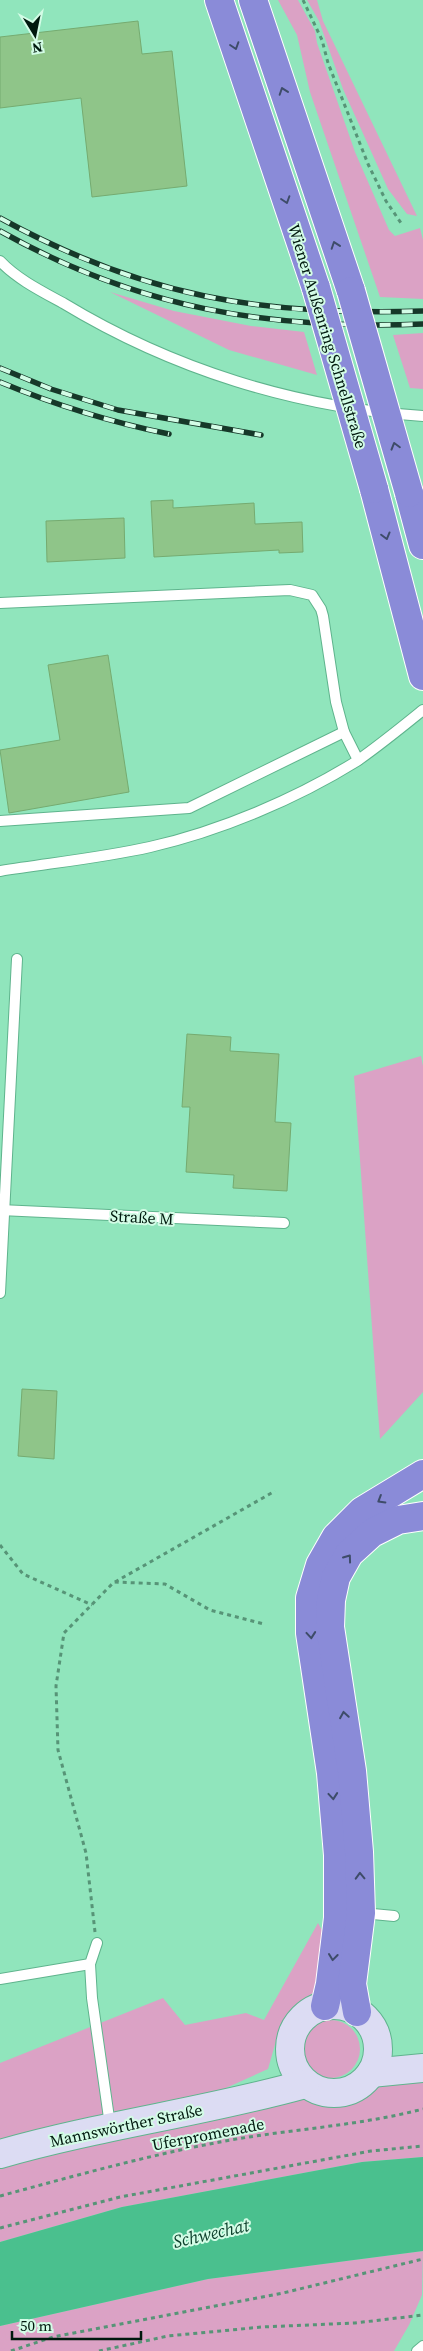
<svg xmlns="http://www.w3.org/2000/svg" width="423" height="2351" font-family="'Source Serif 4',serif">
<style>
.green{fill:#dba2c5}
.water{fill:#4ac08e}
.building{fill:#8fc589;stroke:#75ab70}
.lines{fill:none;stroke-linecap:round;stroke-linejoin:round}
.lane-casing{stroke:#5fb48d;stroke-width:12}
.secondary-casing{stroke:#5fb48d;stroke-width:30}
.highway-casing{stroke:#fff;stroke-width:30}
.path{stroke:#579477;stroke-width:3;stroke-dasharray:4 4;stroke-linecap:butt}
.lane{stroke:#fff;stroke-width:10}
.secondary{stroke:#dcdcf3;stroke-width:28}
.highway{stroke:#8a8bd8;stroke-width:28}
.rail-casing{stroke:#163829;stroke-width:5.5}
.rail{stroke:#d3fce6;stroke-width:4;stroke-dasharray:11;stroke-linecap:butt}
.highway-bridge-casing{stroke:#fff;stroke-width:30;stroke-linecap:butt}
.highway-bridge{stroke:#8a8bd8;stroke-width:28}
.oneway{stroke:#3e4c69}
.labels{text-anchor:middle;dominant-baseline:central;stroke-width:4;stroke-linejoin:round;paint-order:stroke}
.street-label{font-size:16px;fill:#00190e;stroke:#d3fce6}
.water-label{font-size:18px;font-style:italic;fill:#0b3e2a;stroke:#d3fce6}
</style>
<rect width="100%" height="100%" fill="#90e5bc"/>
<g class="green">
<polygon points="278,0 298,0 315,31 317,43 355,152 389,230 395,236 420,228 423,240 423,299 380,297 310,92 297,35"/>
<polygon points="307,0 317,0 323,21 417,216 407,214 388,189 343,89 319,21"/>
<polygon points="110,292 174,311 251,326 304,332 317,375 229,350"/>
<polygon points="423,333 423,389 410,388 393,335"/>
<polygon points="421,1056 423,1066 423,1392 380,1439 354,1076"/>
<polygon points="318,1923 328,1941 318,1989 292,2010 278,2034 268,2069 217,2092 156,2103 0,2148 0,2063 163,1998 185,2025 246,2013 264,2020"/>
<circle cx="331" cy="2049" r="29"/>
<polygon points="387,2081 423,2081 423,2157 362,2162 122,2207 0,2242 0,2169 59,2151 300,2092 330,2104 353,2100"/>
<polygon points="423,2251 422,2295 409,2325 394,2351 0,2351 0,2326 208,2279"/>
</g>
<polygon class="water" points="423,2157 423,2251 208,2279 0,2326 0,2242 122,2207 362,2162"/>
<g class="building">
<polygon points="138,21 142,54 172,51 187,186 92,197 81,98 0,108 0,37"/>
<polygon points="173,500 173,508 254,503 255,524 302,522 303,552 279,553 279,550 154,557 151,501"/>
<polygon points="124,518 125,558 47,562 46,521"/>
<polygon points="108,655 129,792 9,813 0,750 60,740 48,665"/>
<polygon points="187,1034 231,1037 230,1051 279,1054 275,1122 291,1123 287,1191 233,1188 234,1175 186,1172 190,1107 182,1107"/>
<polygon points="22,1389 57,1391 54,1459 18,1456"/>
</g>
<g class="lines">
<g class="lane-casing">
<g id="lane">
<path d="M 0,261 C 17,279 41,291 63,303 C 172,369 296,408 423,416"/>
<polyline points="0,603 290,590 312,595 321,609 323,616 336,702 344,732 358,760"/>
<polyline points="0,821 189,808 344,732"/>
<path d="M 0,871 C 50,863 101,858 150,847 C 220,831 296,799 357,761 C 380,745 402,727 423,710"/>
<polyline points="0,1210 284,1223"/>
<polyline points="0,1293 17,959"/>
<polyline points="362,1913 394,1916"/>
<polyline points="90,1964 92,1998 110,2125"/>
<polyline points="0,1979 90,1964 97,1943"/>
<polyline points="417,2351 423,2346"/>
</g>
</g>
<g class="secondary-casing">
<g id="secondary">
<circle cx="334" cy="2049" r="44"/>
<polyline points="371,2073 423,2068"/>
<path d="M 0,2154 C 101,2125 205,2112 305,2084"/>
</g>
</g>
<g class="highway-casing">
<g id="highway">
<polyline points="219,0 316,288"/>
<polyline points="253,0 351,291"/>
<polyline points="374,489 423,676"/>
<polyline points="409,493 423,545"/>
<polyline points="325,2006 330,1984 338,1918 338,1855 331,1773 310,1633 310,1598 320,1565 336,1537 362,1511 423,1474"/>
<polyline points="357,2012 352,1984 361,1913 359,1852 352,1771 330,1627 331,1600 336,1577 349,1554 372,1533 398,1520 423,1516"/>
</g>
</g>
<g class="path">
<polyline points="303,0 322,40 328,63 368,164 386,201 401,223"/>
<polyline points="0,1545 23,1574 92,1605"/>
<polyline points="115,1582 275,1491"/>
<polyline points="95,1932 86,1853 58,1750 56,1686 64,1633 114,1582 165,1584 210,1610 264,1624"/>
<path d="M 0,2196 C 74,2176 149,2155 225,2141 C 291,2129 358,2126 423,2109"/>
<polyline points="0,2228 120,2197 371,2151 423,2146"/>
<polyline points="11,2351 53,2337 283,2293 423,2259"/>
<polyline points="99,2351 168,2336 262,2327 355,2323 423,2315"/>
</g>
<use href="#lane" class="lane"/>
<use href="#secondary" class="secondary"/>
<use href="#highway" class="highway"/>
<g class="rail-casing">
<g id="rail">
<path d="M 0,218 C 144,297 261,316 423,311"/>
<path d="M 0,231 C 137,308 268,330 423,324"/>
<polyline points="0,368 51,389 118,410 261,435"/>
<path d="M 0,382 C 55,405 110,422 169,434"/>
</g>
</g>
<use href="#rail" class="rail"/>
<g class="highway-bridge-casing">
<g id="highway-bridge">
<polyline points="316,288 374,489"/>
<polyline points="351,291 409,493"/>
</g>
</g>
<use href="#highway-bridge" class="highway-bridge"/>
</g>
<defs><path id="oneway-chevron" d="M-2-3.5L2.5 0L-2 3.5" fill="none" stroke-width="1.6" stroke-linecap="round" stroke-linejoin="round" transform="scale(1.25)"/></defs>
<g class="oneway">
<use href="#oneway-chevron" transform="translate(235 46) rotate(72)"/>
<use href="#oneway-chevron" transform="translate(283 91) rotate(-109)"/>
<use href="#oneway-chevron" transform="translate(286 200) rotate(72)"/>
<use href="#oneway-chevron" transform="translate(335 245) rotate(-109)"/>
<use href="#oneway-chevron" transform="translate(395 446) rotate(-106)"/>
<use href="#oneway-chevron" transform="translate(386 536) rotate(75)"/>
<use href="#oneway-chevron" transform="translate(381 1500) rotate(149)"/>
<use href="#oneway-chevron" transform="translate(348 1558) rotate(-54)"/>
<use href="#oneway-chevron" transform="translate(311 1635) rotate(85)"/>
<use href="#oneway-chevron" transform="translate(344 1715) rotate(-99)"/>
<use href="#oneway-chevron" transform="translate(333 1796) rotate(85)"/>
<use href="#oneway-chevron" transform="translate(360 1876) rotate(-92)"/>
<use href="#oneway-chevron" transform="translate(333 1957) rotate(97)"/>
</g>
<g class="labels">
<g class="street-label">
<text transform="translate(328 336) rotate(73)">Wiener Außenring Schnellstraße</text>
<text transform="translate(142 1217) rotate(3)">Straße M</text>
<text transform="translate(126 2125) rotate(-12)">Mannswörther Straße</text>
<text transform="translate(208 2134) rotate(-11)">Uferpromenade</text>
</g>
<g class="water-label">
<text transform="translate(211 2233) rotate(-13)">Schwechat</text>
</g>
</g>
<g transform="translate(35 35) rotate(170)" stroke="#d3fce6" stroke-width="4" paint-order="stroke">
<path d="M0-4L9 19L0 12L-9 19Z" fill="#00190e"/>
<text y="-8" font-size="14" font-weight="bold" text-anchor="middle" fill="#00190e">N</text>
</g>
<path d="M12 2331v8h129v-8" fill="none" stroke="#00190e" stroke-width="2.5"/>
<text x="20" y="2331" font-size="15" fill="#00190e" stroke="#d3fce6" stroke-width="4" paint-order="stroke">50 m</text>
</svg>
